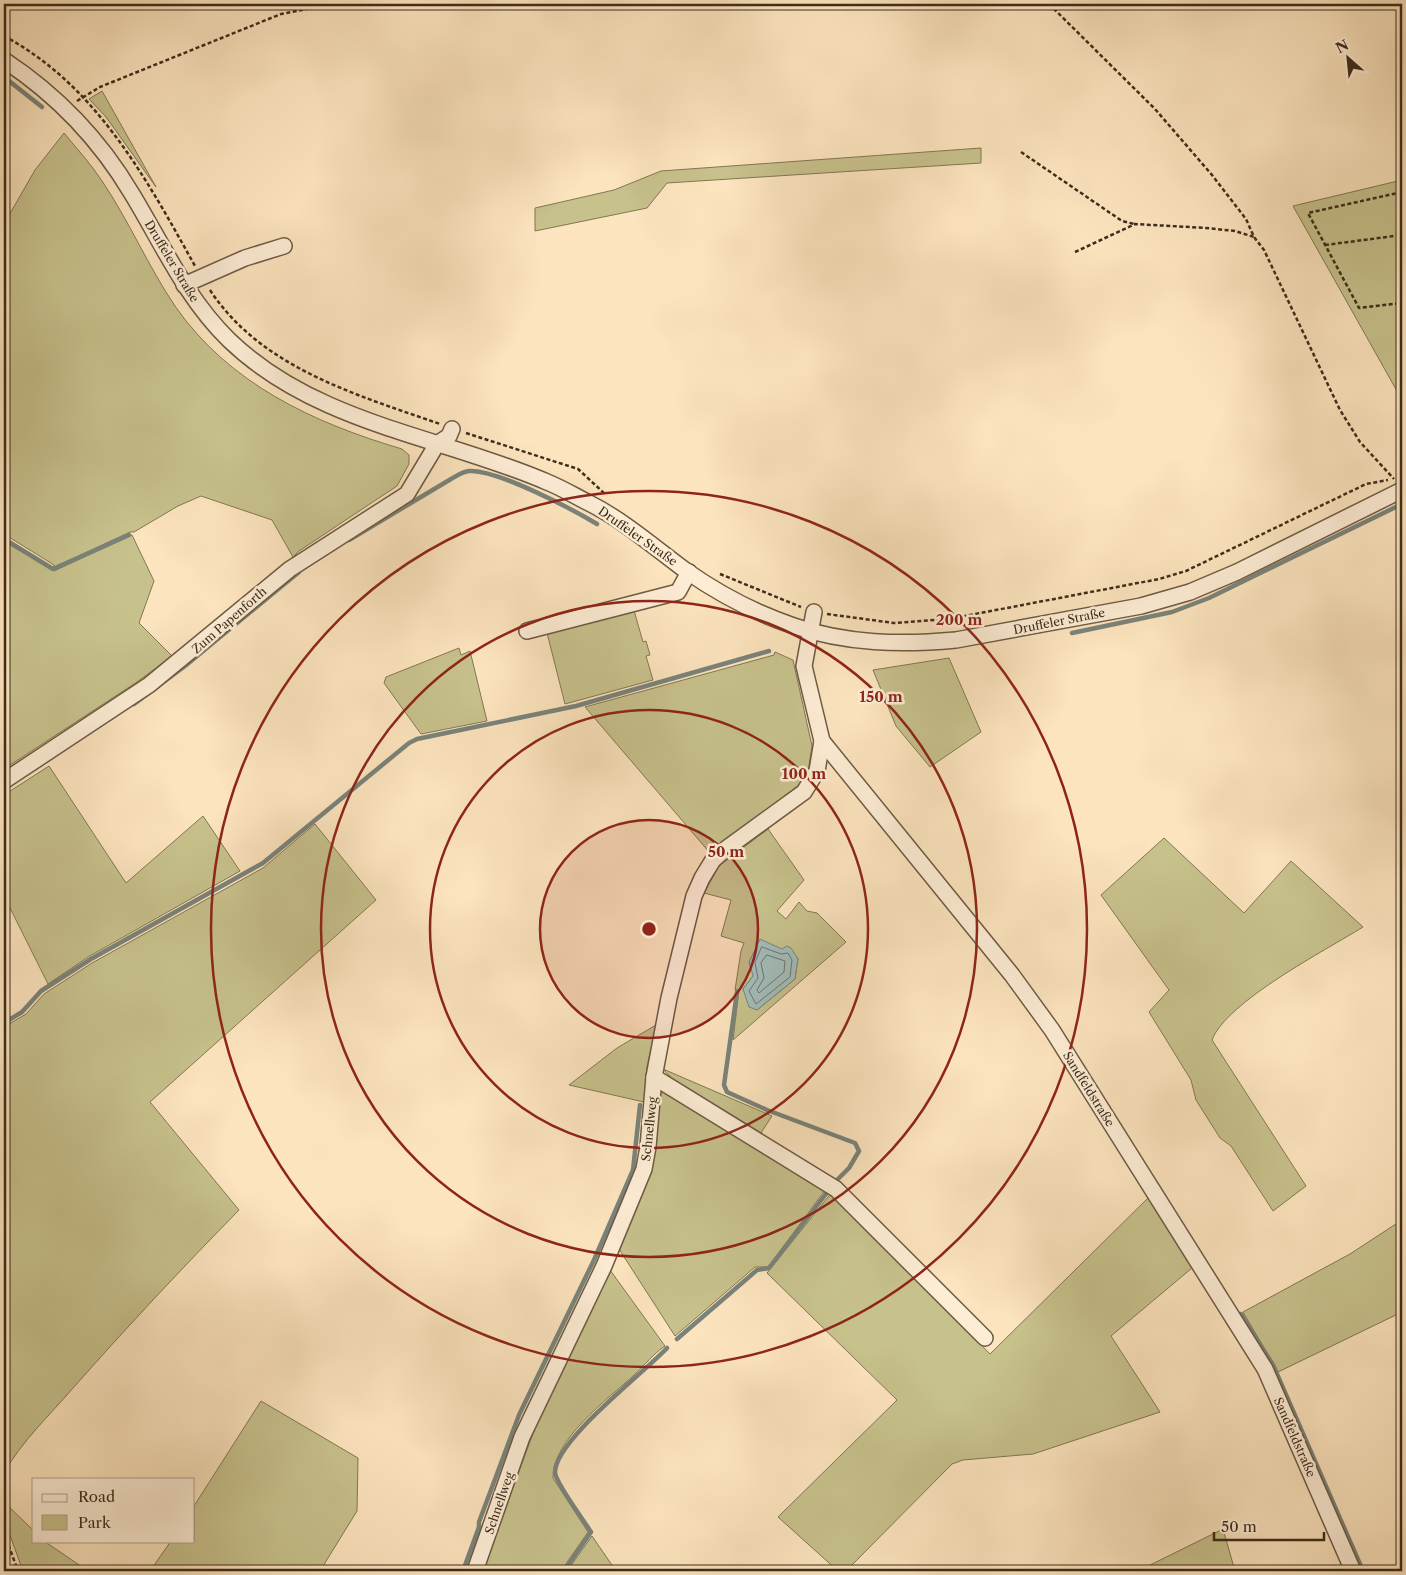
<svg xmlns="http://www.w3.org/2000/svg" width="1406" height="1575" font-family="'Libre Caslon Text',serif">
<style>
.green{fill:#c7c18c;stroke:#827754;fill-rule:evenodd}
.water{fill:#a2bcba;stroke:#7a837a}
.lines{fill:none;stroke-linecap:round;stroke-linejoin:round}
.shore{stroke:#70746a;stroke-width:1}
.stream{stroke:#7a837a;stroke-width:4.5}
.minor-casing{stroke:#6d5b44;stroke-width:18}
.path{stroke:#3d2d1b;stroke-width:2.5;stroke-dasharray:4 2.5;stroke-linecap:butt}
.minor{stroke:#fdedd5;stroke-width:15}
.ring{fill:none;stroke:#8f2418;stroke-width:2.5}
.labels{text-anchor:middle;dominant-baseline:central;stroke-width:5;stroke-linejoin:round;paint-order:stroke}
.street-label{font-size:12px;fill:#3d2d1b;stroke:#fdedd5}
.centre{fill:#8f2418;stroke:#fdedd5;stroke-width:2.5}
.ring-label{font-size:15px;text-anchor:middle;font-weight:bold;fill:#8f2418;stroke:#fdedd5;stroke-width:5;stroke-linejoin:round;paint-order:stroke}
</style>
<rect width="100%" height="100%" fill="#fce4be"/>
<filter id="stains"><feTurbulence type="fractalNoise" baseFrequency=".004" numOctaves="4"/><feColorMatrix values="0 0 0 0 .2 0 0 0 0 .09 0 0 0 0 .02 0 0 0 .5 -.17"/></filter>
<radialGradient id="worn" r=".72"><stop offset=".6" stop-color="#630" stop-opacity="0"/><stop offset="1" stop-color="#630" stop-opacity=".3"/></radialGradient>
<g class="green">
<polygon points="102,91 156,187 106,117 89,99"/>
<path d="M 64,133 C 77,149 91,164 102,181 C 129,221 148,266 175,306 C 229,384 314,423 402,449 L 409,455 L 409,464 L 397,486 L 299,551 L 293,557 L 272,520 L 201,496 L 178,506 L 134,532 L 130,532 L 53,568 L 54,565 L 4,534 L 4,224 L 35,170 Z"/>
<polygon points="981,148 981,163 667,183 647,208 535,231 535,208 614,190 661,171"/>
<polygon points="1402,180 1402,400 1293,206"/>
<polygon points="132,535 154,581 139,623 172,656 137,682 4,769 4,541 54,571"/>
<polygon points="633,607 643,642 646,641 650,655 646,656 653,680 565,704 546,629"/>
<polygon points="459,648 461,655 470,651 487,721 421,734 384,683 386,677"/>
<polygon points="775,652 793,660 812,746 808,772 799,785 710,853 585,707 774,655"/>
<polygon points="949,658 981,732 930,767 896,726 873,670"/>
<polygon points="49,766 126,883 203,816 240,871 88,957 48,984 4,896 4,795"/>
<path d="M 315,824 L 376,900 L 150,1102 L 239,1210 C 182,1268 127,1327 73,1388 C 50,1415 21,1442 4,1473 L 4,1027 L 26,1014 L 44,994 L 92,963 L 263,868 Z"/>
<path d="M 768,829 L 804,880 L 777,911 L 786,919 L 799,902 L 807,911 L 817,913 L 846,942 L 733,1040 L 739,990 L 735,990 L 741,951 L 744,943 L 721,936 L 731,900 L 704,893 L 719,866 ZM 798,958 L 795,979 L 757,1010 L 743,989 L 753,976 Z"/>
<path d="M 1164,838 L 1244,913 L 1291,861 L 1363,927 C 1326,950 1226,1002 1212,1040 L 1306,1186 L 1273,1211 L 1231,1146 L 1220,1138 L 1196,1100 L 1191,1080 L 1149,1012 L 1169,990 L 1101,895 Z"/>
<polygon points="656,1025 647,1067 644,1102 569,1085 617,1048"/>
<polygon points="663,1069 772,1116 759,1136 682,1089"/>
<polygon points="661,1090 826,1189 768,1267 755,1267 675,1336 619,1249 651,1173"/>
<polygon points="832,1192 990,1354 1148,1198 1192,1268 1111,1336 1160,1412 1033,1454 963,1460 952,1464 846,1571 838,1571 778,1517 897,1400 767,1273"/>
<polygon points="1402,1220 1402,1312 1278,1372 1243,1312 1350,1254"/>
<path d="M 610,1270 L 665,1346 C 654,1353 644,1366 634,1375 C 608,1399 552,1440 553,1478 L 588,1532 L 561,1571 L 482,1571 L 535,1428 Z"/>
<polygon points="261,1401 358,1458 357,1511 320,1571 150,1571 171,1541 194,1541 194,1506"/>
<polygon points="4,1502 34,1531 34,1541 44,1541 88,1571 23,1571 4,1519"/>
<polygon points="1223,1529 1235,1571 1138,1571"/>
<polygon points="592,1536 616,1571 567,1571"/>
</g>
<polygon class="water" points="760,939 782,949 787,946 791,948 798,959 795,979 757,1010 749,1007 743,989 753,976 749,962"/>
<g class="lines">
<g class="shore">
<polygon points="762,947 781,954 788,953 792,960 790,977 756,1004 749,991 758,978 755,963"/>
<polygon points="767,955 785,961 784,972 759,993 757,990 764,978 761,963"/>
</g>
<g class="stream">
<polyline points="4,77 42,107"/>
<polyline points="4,539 53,569 129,535"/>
<path d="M 349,540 L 451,479 C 456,476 462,472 469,471 C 496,469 572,509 597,524"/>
<polyline points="1072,633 1172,612 1209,598 1402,504"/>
<polyline points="134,704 185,666 299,572"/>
<polyline points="737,992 724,1085 727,1092 767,1110 855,1143 859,1151 849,1168 837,1180"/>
<polyline points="4,1023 22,1012 41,991 91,959 263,863 409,743 417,739 576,706 769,651"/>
<polyline points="1241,1314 1273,1365 1363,1571"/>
<polyline points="677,1339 757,1270 769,1268 829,1190"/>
<polyline points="463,1571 479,1527 479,1522 519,1415 594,1260 633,1170 640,1105"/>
<path d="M 564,1571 L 591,1532 C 584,1521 556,1483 555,1473 C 554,1441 644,1373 667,1348"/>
</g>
<g class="minor-casing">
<g id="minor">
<path d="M 4,60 C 57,95 100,140 132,194 C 163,245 186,298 229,340 C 316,424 441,436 547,482 C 562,488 575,496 589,503 C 623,520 654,547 685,570 C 719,594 755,613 794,626 C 847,644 901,645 956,640 L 1141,606 L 1190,592 L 1237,572 L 1402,490"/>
<polyline points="184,285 245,258 284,246"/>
<polyline points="814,612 804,666 822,741 1012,975 1052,1030 1265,1369 1353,1571"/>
<polyline points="527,631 678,592 689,572"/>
<polyline points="4,781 149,685 290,569 407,494 437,444 449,436 452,429"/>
<polyline points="654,1077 836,1189 985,1338"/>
<polyline points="475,1571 522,1437 604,1266 644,1169 648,1147 654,1077 669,998 694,896 702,878 713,860 727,848 804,792 817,771 822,741"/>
</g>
</g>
<g class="path">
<polyline points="1049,4 1155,109 1212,175 1246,219 1254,237 1264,250 1340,410 1360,442 1394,479"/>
<path d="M 4,36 C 96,85 146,178 195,266"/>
<polyline points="77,101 100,87 281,14 332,4"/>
<polyline points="1021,152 1122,221 1134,224"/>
<polyline points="1402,192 1308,213 1359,308 1402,303"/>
<polyline points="1325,245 1402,235"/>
<polyline points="1075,252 1135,224 1206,228 1235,231 1254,237"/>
<path d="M 210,290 C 261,368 357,395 440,424"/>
<polyline points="466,433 578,469 605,494"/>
<polyline points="720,574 801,607"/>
<polyline points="827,614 894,623 949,619 1159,579 1186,571 1366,484 1388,480"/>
<polyline points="4,1533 18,1571"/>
</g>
<use href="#minor" class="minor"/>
</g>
<circle cx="649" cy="929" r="109" fill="#8f2418" fill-opacity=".12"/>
<g class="ring">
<circle cx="649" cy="929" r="109"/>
<circle cx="649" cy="929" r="219"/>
<circle cx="649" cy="929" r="328"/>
<circle cx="649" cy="929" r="438"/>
</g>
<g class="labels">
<g class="street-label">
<text transform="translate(172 261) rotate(59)">Druffeler Straße</text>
<text transform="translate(638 536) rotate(35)">Druffeler Straße</text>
<text transform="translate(229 620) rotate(-41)">Zum Papenforth</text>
<text transform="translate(1059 621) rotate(-11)">Druffeler Straße</text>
<text transform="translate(1089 1089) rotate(58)">Sandfeldstraße</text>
<text transform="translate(649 1129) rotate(-84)">Schnellweg</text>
<text transform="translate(1295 1437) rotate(66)">Sandfeldstraße</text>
<text transform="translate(499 1503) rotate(-71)">Schnellweg</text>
</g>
</g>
<circle cx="649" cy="929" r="8" class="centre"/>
<g class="ring-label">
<text x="959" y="625">200 m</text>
<text x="881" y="702">150 m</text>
<text x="804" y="779">100 m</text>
<text x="726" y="857">50 m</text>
</g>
<rect width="1406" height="1575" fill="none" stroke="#fce4be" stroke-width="20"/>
<rect x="5" y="5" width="1396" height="1565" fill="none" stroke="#3d2d1b" stroke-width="2.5"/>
<rect x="10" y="10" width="1386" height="1555" fill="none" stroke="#3d2d1b"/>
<rect x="32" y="1478" width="162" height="65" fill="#fdedd5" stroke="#b0a08b"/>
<rect x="42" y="1494" width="25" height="8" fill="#fdedd5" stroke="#b0a08b"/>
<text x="78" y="1502" font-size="15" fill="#3d2d1b">Road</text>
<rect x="42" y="1515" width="25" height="15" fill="#c7c18c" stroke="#b0a08b"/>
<text x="78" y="1528" font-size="15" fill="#3d2d1b">Park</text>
<g transform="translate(1348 58) rotate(333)" stroke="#fdedd5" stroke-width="4" paint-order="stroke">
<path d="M0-4L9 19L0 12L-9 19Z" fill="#3d2d1b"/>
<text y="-8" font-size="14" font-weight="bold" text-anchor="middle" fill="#3d2d1b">N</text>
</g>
<path d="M1214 1532v8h110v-8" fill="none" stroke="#3d2d1b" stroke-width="2.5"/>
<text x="1221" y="1532" font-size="15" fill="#3d2d1b" stroke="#fdedd5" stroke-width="4" paint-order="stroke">50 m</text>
<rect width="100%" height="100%" filter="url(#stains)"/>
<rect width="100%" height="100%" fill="url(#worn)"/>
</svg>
